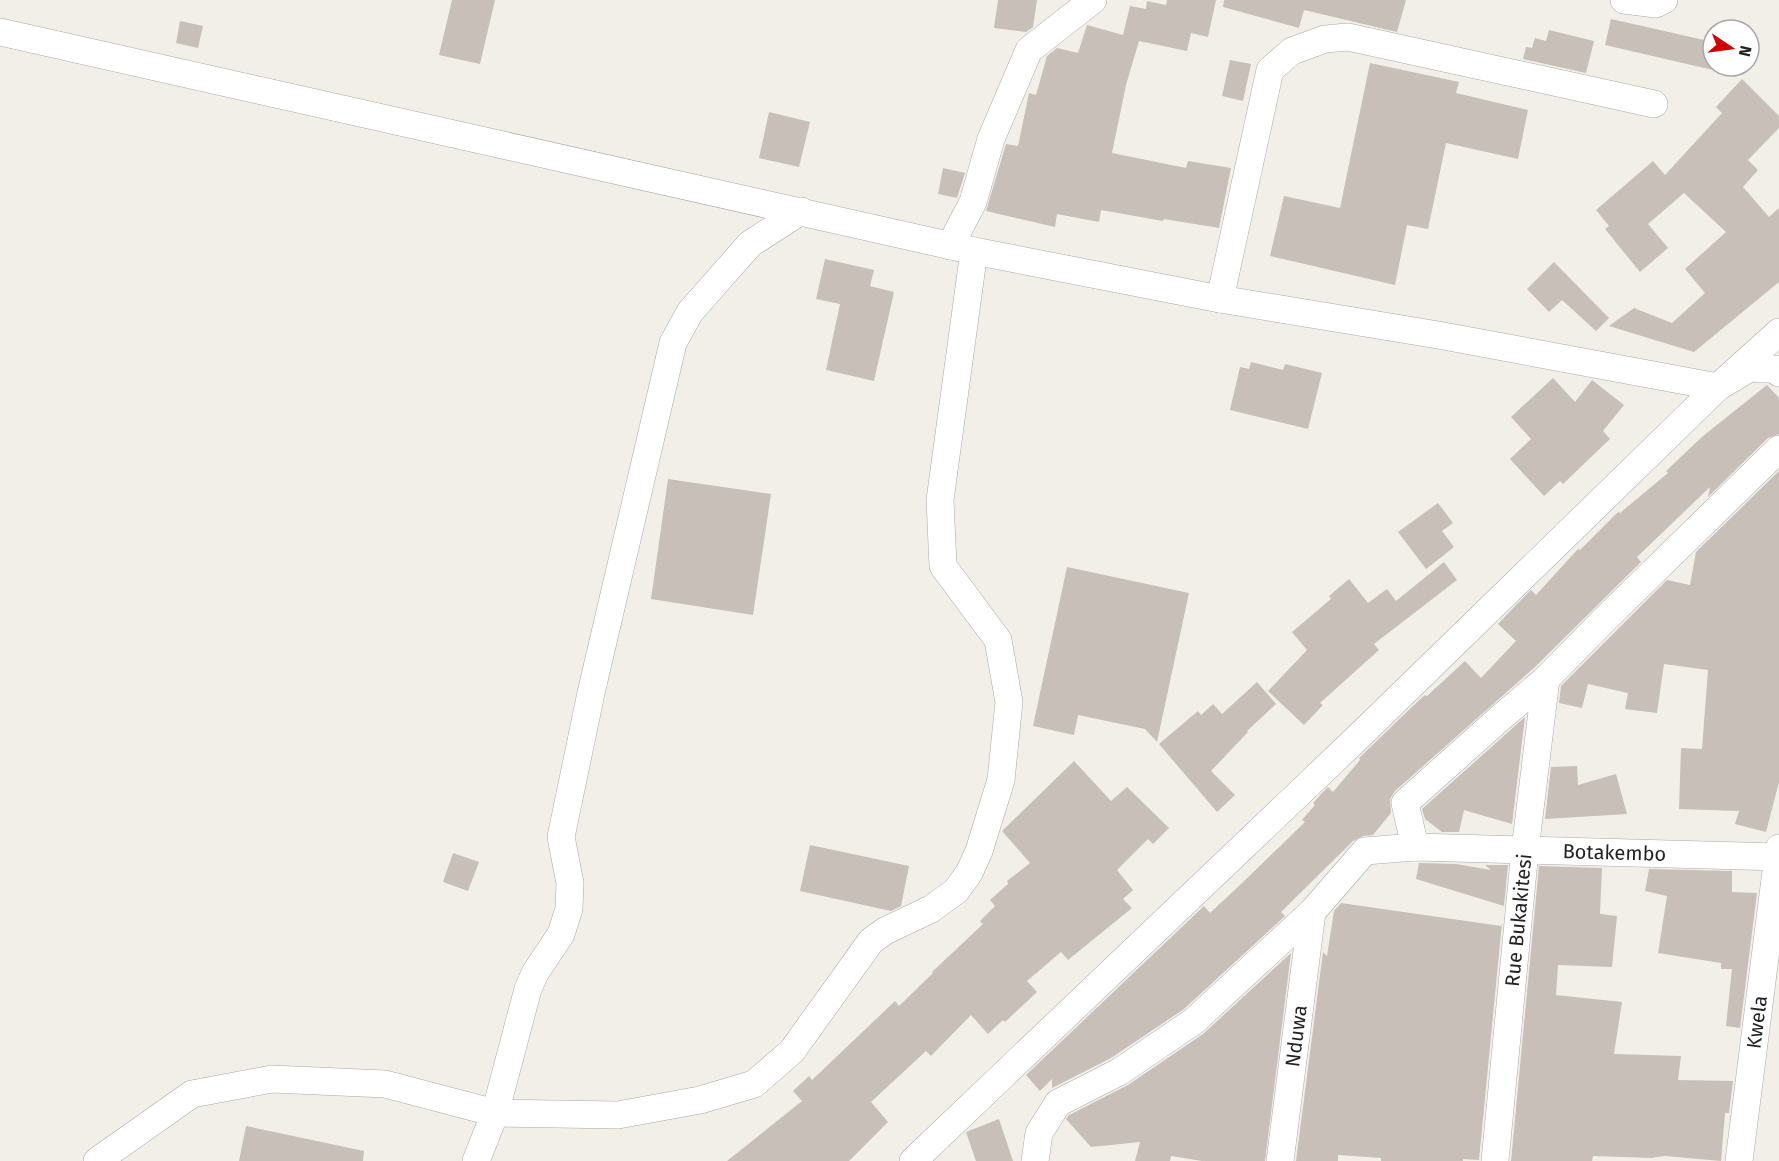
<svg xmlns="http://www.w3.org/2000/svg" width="1779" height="1161" font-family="'Fira Sans',sans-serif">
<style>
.building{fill:#c7bfb8}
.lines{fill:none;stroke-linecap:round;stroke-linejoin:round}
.minor-casing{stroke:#a9a9a9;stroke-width:28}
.minor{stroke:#fff;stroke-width:27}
.labels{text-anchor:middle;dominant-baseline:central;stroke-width:4.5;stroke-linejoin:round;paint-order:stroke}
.street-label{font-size:20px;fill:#222;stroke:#fff}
</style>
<rect width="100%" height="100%" fill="#f2efe9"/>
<g class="building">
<polygon points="452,0 495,0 480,64 439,55"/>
<polygon points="998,0 1037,0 1033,27 1026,32 994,28"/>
<polygon points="1167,0 1216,0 1208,37 1191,33 1187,51 1139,41 1126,85 1112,153 1186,168 1188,161 1231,168 1219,228 1164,219 1163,221 1101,210 1099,222 1057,214 1055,227 986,211 1006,144 1018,146 1029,93 1036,95 1047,56 1057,48 1078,53 1087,25 1123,35 1130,6 1146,9 1147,1 1166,5"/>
<polygon points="1224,0 1406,0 1397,32 1304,10 1299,28 1223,7"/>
<polygon points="1611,19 1713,42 1713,70 1605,45"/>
<polygon points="180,21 203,26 198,48 176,43"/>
<polygon points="1549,30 1594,41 1586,73 1523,59 1526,47 1532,48 1535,38 1546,41"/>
<polygon points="1230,60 1251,64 1243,101 1222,96"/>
<polygon points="1370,63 1459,82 1456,93 1528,110 1518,159 1446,143 1428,229 1407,225 1395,285 1270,256 1284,196 1340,208"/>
<polygon points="1742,79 1779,116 1779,128 1748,160 1758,170 1743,187 1769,217 1779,208 1779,282 1694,352 1609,326 1634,308 1672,323 1705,293 1685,269 1726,232 1684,193 1648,224 1668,248 1640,272 1605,229 1609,226 1596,210 1653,161 1665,175 1722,113 1716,107"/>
<polygon points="769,112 810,122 799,167 759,158"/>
<polygon points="943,168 965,173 957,198 938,194"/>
<polygon points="825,259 874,270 870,286 894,292 874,381 826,370 840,304 816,299"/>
<polygon points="1554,262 1609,318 1596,331 1562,300 1549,312 1527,289"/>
<polygon points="1251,362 1283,370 1285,364 1322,373 1308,429 1230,410 1240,367 1249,369"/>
<polygon points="1553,378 1575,402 1592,380 1624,405 1603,431 1610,439 1563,484 1560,481 1544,496 1510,459 1531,439 1511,417"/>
<polygon points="1767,385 1779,398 1779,434 1768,438 1708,497 1710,487 1637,557 1641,562 1535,667 1395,791 1390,799 1391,813 1373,835 1363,836 1353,841 1281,912 1285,916 1184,1009 1111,1058 1052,1088 1052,1079 1040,1091 1026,1075 1204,906 1210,913 1240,885 1305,822 1302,820 1315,805 1313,803 1323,792 1328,787 1333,792 1360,760 1359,758 1415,704 1425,695 1427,696 1465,661 1481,678 1516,641 1498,624 1516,605 1531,590 1536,595 1578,549 1580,550 1618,512 1620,513 1668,473 1666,471 1703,436"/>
<polygon points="1779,471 1779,782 1766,832 1735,824 1739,811 1679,809 1681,748 1702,749 1708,670 1664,664 1657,713 1625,709 1628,693 1588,684 1582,708 1559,703 1561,686 1667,580 1690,585 1696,552"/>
<polygon points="668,479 771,494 753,615 651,599"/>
<polygon points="1438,503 1453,523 1442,531 1454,547 1426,569 1398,532"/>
<polygon points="1444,562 1457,580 1374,644 1379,650 1320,703 1323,705 1304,725 1268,691 1307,650 1292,632 1331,599 1329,596 1349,579 1368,603 1387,589 1396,601"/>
<polygon points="1067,567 1189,593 1157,742 1145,729 1078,715 1074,735 1033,726"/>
<polygon points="1257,682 1276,704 1247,731 1248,732 1211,771 1235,795 1217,812 1159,744 1198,711 1201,715 1213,704 1222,714"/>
<polygon points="1525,717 1512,824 1464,810 1459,832 1442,832 1425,819 1422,809"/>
<polygon points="1074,761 1111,801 1127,787 1169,828 1153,844 1148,839 1117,870 1133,890 1123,899 1132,908 1068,960 1061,952 1027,981 1037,992 1005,1022 1003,1020 988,1034 971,1015 931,1056 926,1051 871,1102 888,1122 849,1161 727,1161 802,1101 793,1091 809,1076 812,1080 895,1001 899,1006 933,973 932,972 983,924 980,921 995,906 990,900 1008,884 1007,881 1030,863 1002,831"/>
<polygon points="1577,766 1578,785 1616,774 1627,814 1545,819 1551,767"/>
<polygon points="810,845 909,866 901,906 891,911 800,891"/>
<polygon points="453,853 479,862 468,891 443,882"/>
<polygon points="1419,863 1456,864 1491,870 1485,865 1508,865 1504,906 1416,879"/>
<polygon points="1539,866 1602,868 1600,914 1617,916 1612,967 1558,965 1556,995 1622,1002 1614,1054 1681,1056 1678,1080 1733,1081 1729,1113 1725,1113 1721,1161 1665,1156 1651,1158 1593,1156 1592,1161 1511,1161"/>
<polygon points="1649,869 1732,871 1732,892 1757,893 1740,1028 1726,1026 1732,969 1721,969 1721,963 1658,953 1667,896 1645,891"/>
<polygon points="1341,903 1501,926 1502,923 1479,1160 1463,1159 1463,1161 1381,1161 1381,1158 1338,1155 1338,1161 1296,1161 1323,952 1327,956 1334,911"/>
<polygon points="1291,953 1265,1161 1202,1161 1171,1156 1170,1161 1135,1161 1140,1142 1091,1147 1066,1119 1069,1115 1128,1085 1203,1034"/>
<polygon points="999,1119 1013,1161 976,1161 966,1132"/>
<polygon points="246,1126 364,1151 363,1161 239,1161"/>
</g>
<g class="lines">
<g class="minor-casing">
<g id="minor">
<polyline points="1624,0 1656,4 1664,0"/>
<polyline points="0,32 974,251 1220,299 1438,335 1718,387 1755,365 1759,369 1776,369 1779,373"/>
<polyline points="950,246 973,202 991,139 1029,50 1093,0"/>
<polyline points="1220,299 1270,70 1292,51 1325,39 1348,37 1654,104"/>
<polyline points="1415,847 1405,803 1499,719 1546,679 1606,618 1779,449"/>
<polyline points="97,1161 192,1094 272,1079 385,1084 495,1113 618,1115 700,1100 754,1084 792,1051 871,941 885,931 931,909 956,891 969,873 979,851 1001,780 1009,702 998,640 943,566 940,500 974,251"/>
<polyline points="476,1161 495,1113 528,989 535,973 561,934 569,909 570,883 561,837 591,693 673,343 690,312 750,244 801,211"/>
<polyline points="913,1161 1354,741 1718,387 1779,332"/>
<path id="s1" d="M 1035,1161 L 1039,1133 L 1058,1103 L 1119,1072 L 1194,1021 L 1312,912 L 1365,851 L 1415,847 L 1779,857"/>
<path id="s2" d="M 1280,1161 L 1312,912"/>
<path id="s3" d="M 1495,1161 L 1525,850 L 1546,679"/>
<path id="s4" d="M 1739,1161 L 1779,848"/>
</g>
</g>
<use href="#minor" class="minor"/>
</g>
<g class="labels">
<g class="street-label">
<text stroke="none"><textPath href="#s1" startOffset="714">Botakembo</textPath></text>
<text stroke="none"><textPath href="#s3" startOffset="242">Rue Bukakitesi</textPath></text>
<text stroke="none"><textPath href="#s4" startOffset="140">Kwela</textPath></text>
<text stroke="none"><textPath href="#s2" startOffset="126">Nduwa</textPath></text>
</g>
</g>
<g transform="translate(1731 48) rotate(103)"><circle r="28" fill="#ffffff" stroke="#a7a7a7" stroke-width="1.5"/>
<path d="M0-4.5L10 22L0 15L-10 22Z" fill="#d40000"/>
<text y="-9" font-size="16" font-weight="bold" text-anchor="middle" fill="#222222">N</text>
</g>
</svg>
